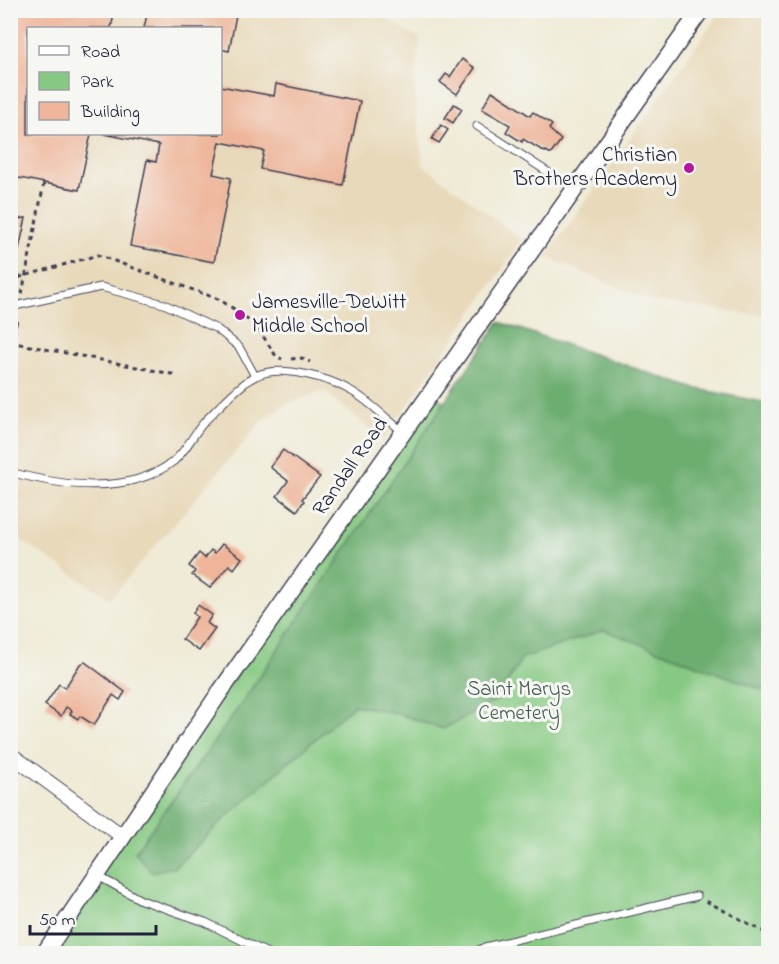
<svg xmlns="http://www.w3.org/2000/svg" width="779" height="964" font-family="'Indie Flower',sans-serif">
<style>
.built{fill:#e8d9ba;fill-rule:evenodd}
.green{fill:#86c982;stroke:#54765e;stroke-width:1.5}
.forest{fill:#6cad70;stroke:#476856;stroke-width:1.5}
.building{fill:#eeb59a}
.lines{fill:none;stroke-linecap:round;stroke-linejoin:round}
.service-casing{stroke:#414052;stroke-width:9}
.minor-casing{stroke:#414052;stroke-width:16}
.tertiary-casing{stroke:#414052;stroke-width:19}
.path{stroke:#414052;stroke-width:3;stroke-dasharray:4.5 4.5;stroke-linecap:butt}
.service{stroke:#fff;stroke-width:7}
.minor{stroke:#fff;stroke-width:14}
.tertiary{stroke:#fff;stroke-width:16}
.poi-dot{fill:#b5179e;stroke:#f6f6f2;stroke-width:2}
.labels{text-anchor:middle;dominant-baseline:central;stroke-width:6;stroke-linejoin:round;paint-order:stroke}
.poi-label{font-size:21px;fill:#22223b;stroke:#f6f6f2;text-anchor:end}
.street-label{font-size:21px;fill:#22223b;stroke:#f6f6f2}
.park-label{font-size:21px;fill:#455c54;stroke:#f6f6f2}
</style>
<rect width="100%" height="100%" fill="#f6f6f2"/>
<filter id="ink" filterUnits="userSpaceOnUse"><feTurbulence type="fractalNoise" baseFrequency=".0167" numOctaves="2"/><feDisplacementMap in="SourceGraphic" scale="12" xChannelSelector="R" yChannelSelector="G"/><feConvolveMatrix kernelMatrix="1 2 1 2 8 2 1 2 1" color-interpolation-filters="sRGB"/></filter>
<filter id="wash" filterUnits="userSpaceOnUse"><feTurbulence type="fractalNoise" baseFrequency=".008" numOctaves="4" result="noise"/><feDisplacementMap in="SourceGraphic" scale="24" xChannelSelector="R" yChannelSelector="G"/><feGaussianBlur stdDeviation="1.35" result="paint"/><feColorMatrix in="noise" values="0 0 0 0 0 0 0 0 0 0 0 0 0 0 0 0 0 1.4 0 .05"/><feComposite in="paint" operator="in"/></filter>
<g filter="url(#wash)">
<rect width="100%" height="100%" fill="#f0ebd7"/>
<g class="built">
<path d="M 10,11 L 372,11 L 420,38 L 415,93 L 423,165 L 523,240 L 383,440 L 324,391 L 284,405 L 261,422 L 110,599 L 11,534 ZM 28,28 L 220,28 L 220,134 L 28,134 Z"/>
<polygon points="721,11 768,11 768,316 650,301 546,257"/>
</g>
<polygon class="green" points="428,396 768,502 768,953 44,954"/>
<polygon class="forest" points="499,322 693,388 768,403 768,692 604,630 522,658 497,700 443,729 396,713 354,705 222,821 175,867 151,872 135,852 239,707"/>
<g id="blocks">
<g class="building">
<polygon points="10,10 115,10 111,28 28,28 28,134 91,134 79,190 20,178 10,185"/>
<polygon points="148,10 237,10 229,51 220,49 220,28 144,28"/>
<polygon points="462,59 475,68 457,94 440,82 446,74 450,77"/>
<polygon points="276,84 360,101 343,185 260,169 264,151 220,142 213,174 231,178 214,262 130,246 147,160 156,162 159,145 104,134 220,134 220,86 274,96"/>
<polygon points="492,91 530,116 533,112 552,125 549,129 561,140 551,154 546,151 545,152 523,139 522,142 506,132 510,125 482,109"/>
<polygon points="454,104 462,109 453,123 445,118"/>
<polygon points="441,125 448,130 439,143 432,139"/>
<polygon points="26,218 17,258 10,259 10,220"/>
<polygon points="283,450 320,477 302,499 304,501 297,511 277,496 288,481 270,467"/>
<polygon points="222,544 242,558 234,569 229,565 210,588 192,575 195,571 189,566 199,553 205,558 211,550 215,553"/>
<polygon points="198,605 212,615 207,623 215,629 199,651 182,639 197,617 193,613"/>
<polygon points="85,662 125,692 120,700 113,695 94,725 80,716 78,719 70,714 72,711 66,707 61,716 45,705 59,684 65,688 80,664"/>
</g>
</g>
</g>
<g filter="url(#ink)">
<use href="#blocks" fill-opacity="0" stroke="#414052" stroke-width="1.5"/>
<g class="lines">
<g class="service-casing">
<g id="service">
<polyline points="477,126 574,189"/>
<polyline points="10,307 101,287 164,304 217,329 239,347 255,376"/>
<path d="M 10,472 C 61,486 129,496 174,461 C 187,450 195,430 208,418 C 219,407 243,381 256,376 C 281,364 330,378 353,392 C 370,402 387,419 403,432"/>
<polyline points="98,876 141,900 205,922 269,954"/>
<polyline points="471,954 485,947 697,896"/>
</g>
</g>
<g class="minor-casing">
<polyline id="minor" points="10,754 122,836"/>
</g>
<g class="tertiary-casing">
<polyline id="tertiary" points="44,954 218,695 701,10"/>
</g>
<g class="path">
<polyline points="10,280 98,255 218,299 239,312 259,330 276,356 282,359"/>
<polyline points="22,294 44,183"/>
<polyline points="10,342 177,375"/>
<polyline points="13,343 17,318"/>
<polyline points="291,359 302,358 310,362"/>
<polyline points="706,901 768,934"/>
</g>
<use href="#service" class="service"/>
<use href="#minor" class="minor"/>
<use href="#tertiary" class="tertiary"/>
</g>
</g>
<g class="poi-dot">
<circle cx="689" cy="168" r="6"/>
<circle cx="240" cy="315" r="6"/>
</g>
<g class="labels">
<g class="poi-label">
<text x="677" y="156">Christian<tspan x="677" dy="24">Brothers Academy</tspan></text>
<text x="252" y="303" text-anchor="start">Jamesville-DeWitt<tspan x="252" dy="24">Middle School</tspan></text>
</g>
<g class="street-label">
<text transform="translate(351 467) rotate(-55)">Randall Road</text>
</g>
<g class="park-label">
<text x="519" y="690">Saint Marys<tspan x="519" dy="24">Cemetery</tspan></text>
</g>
</g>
<rect width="779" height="964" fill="none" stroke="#f6f6f2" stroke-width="36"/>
<rect x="27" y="27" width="195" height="108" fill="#f6f6f2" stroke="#a1a1a9" stroke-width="1.5"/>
<rect x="39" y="46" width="30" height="9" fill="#ffffff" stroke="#a1a1a9" stroke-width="1.5"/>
<text x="81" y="57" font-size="18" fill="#22223b">Road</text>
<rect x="39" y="72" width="30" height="18" fill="#86c982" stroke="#a1a1a9" stroke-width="1.5"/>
<text x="81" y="87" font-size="18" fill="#22223b">Park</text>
<rect x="39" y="102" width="30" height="18" fill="#eeb59a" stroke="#a1a1a9" stroke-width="1.5"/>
<text x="81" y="117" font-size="18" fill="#22223b">Building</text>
<path d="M30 925v9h126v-9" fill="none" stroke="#22223b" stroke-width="3"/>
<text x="39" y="925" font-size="18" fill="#22223b" stroke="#f6f6f2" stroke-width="4.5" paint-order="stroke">50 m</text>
</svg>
